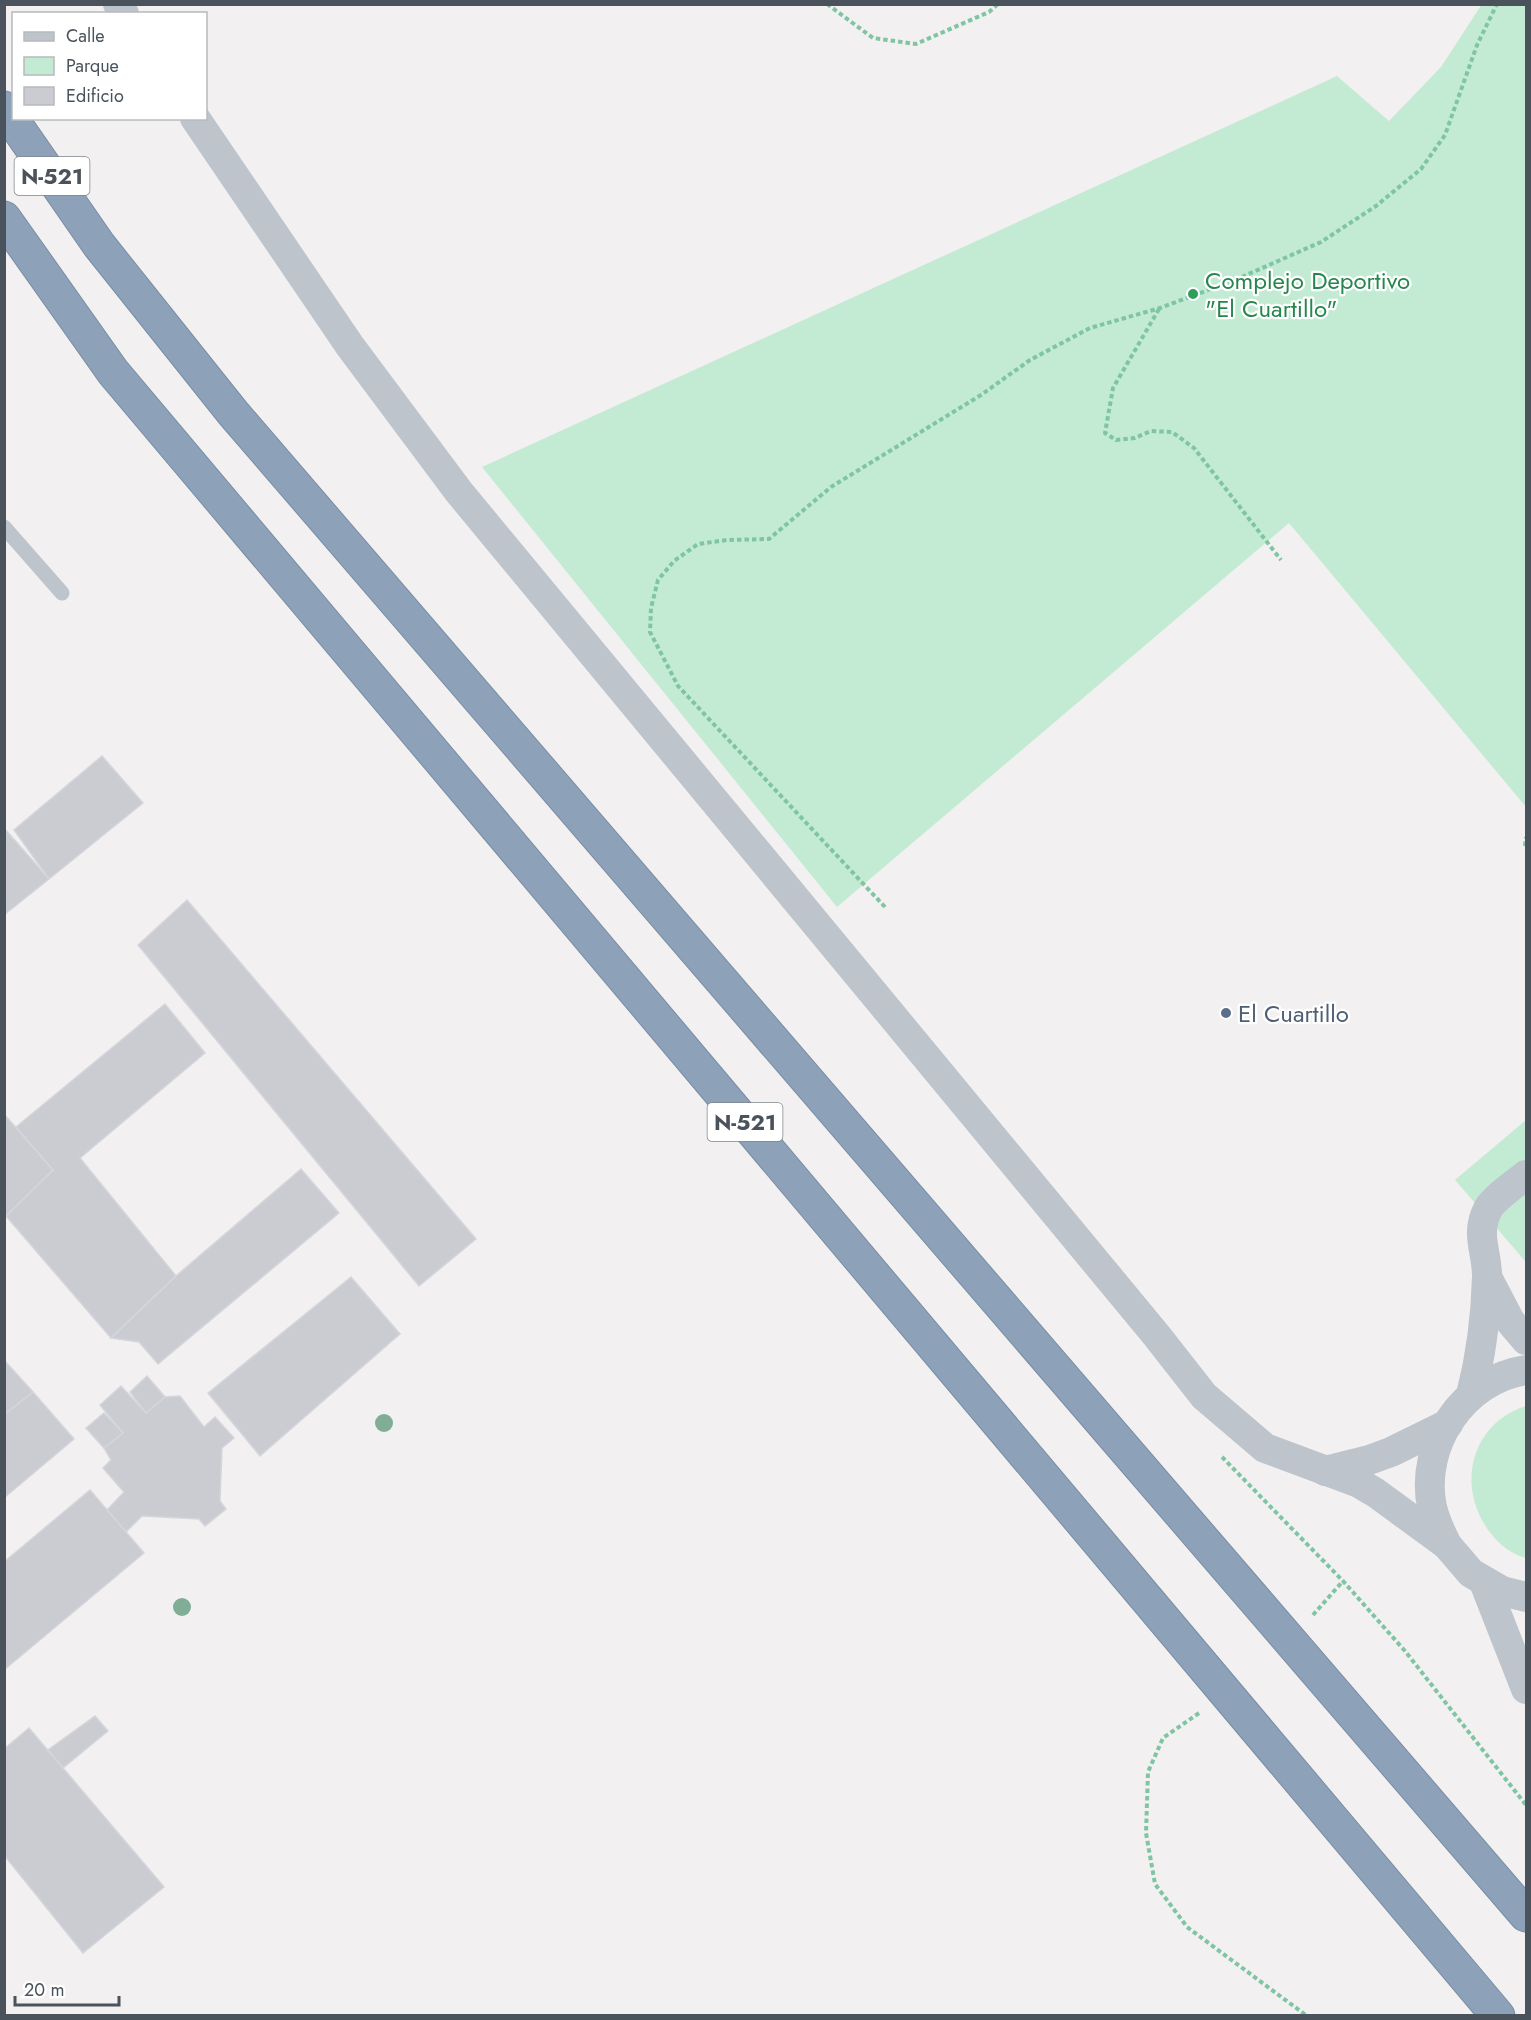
<svg xmlns="http://www.w3.org/2000/svg" width="1531" height="2020" font-family="Jost,sans-serif">
<style>
.green{fill:#c3ebd3}
.building{fill:#cbccd2;stroke:#d5d6db;stroke-width:1.5}
.lines{fill:none;stroke-linecap:round;stroke-linejoin:round}
.highway-casing{stroke:#788da5;stroke-width:35}
.path{stroke:#7fc5a3;stroke-width:4;stroke-dasharray:4.5 3;stroke-linecap:butt}
.lane{stroke:#bdc4cb;stroke-width:15}
.street{stroke:#bdc4cb;stroke-width:30}
.highway{stroke:#8da2b9;stroke-width:33}
.tree{fill:#7fad96}
.leisure-dot{fill:#2e9e5b;stroke:#fff;stroke-width:2}
.service-dot{fill:#5c6f8a;stroke:#fff;stroke-width:2}
.labels{text-anchor:middle;dominant-baseline:central;stroke-width:4.5;stroke-linejoin:round;paint-order:stroke}
.shield{fill:#fff;stroke:#80878c;stroke-width:1.5}
.shield-label{font-size:22px;font-weight:bold;fill:#4a535b}
.leisure-label{font-size:24px;fill:#27864d;stroke:#fff;text-anchor:start}
.service-label{font-size:24px;fill:#4e5e75;stroke:#fff;text-anchor:start}
</style>
<rect width="100%" height="100%" fill="#f2f0f0"/>
<g class="green">
<polygon points="1482,4 1526,5 1526,807 1289,523 837,907 482,467 1337,76 1389,121 1441,67"/>
<polygon points="1526,1120 1526,1262 1455,1180"/>
<path d="M 1526,1406 L 1526,1558 C 1513,1555 1500,1545 1492,1535 C 1455,1490 1469,1424 1526,1406 Z"/>
</g>
<g class="building">
<polygon points="102,756 143,803 49,879 14,830"/>
<polygon points="4,828 49,879 4,915"/>
<polygon points="187,900 476,1239 419,1286 138,945"/>
<polygon points="165,1004 205,1053 80,1158 176,1276 111,1338 6,1216 53,1170 16,1127"/>
<polygon points="4,1114 53,1170 6,1216 4,1213"/>
<polygon points="301,1169 339,1213 158,1364 139,1342 111,1338 176,1276"/>
<polygon points="351,1277 400,1334 260,1456 208,1393"/>
<polygon points="4,1360 33,1392 4,1415"/>
<polygon points="147,1376 165,1397 146,1413 130,1392"/>
<polygon points="121,1386 146,1413 165,1397 180,1396 204,1427 215,1417 234,1438 222,1448 220,1501 226,1509 205,1526 199,1519 142,1516 126,1532 107,1510 124,1492 103,1468 111,1460 104,1448 123,1433 100,1405"/>
<polygon points="33,1392 74,1439 4,1498 4,1415"/>
<polygon points="104,1413 123,1433 104,1448 86,1428"/>
<polygon points="90,1490 144,1553 4,1670 4,1562"/>
<polygon points="95,1716 108,1731 63,1768 48,1750"/>
<polygon points="29,1728 164,1887 83,1953 4,1855 4,1749"/>
</g>
<g class="lines">
<g class="highway-casing">
<g id="highway">
<polyline points="4,108 99,245 233,413 1526,1915"/>
<polyline points="4,218 113,372 1498,2016"/>
</g>
</g>
<g class="path">
<polyline points="827,4 873,38 916,44 989,12 998,4"/>
<polyline points="1159,309 1113,388 1105,433 1116,440 1135,438 1151,431 1172,432 1194,448 1281,560"/>
<polyline points="1525,846 1526,837"/>
<polyline points="885,907 678,686 650,632 651,608 658,580 674,561 698,544 727,540 769,539 831,487 981,395 1030,360 1090,328 1160,308 1235,280 1321,242 1376,206 1421,169 1445,135 1477,45 1497,4"/>
<polyline points="1222,1457 1343,1581 1405,1651 1526,1805"/>
<polyline points="1313,1615 1343,1581"/>
<polyline points="1199,1713 1163,1738 1148,1772 1146,1833 1155,1884 1187,1927 1307,2016"/>
</g>
<polyline class="lane" points="4,527 62,593"/>
<g class="street">
<polyline points="118,4 124,14"/>
<polyline points="195,118 350,346 459,492 1157,1336 1204,1396 1265,1448 1359,1483 1376,1493 1447,1545 1471,1573 1502,1591 1526,1597"/>
<polyline points="1487,1277 1510,1321 1526,1340"/>
<path d="M 1471,1395 C 1481,1356 1486,1317 1487,1276 C 1487,1251 1475,1234 1488,1209 C 1494,1198 1516,1183 1526,1175"/>
<polyline points="1325,1471 1369,1460 1391,1452 1448,1424"/>
<path d="M 1447,1545 C 1441,1533 1435,1520 1432,1507 C 1419,1445 1464,1379 1526,1370"/>
<polyline points="1484,1582 1526,1689"/>
</g>
<use href="#highway" class="highway"/>
</g>
<g class="tree">
<circle cx="384" cy="1423" r="9"/>
<circle cx="182" cy="1607" r="9"/>
</g>
<circle class="leisure-dot" cx="1193" cy="294" r="6"/>
<circle class="service-dot" cx="1226" cy="1013" r="6"/>
<g class="labels">
<g class="shield">
<rect x="14.5" y="157" width="75" height="38" rx="4.5"/>
<rect x="707.5" y="1103" width="75" height="38" rx="4.5"/>
</g>
<g class="shield-label">
<text x="52" y="176">N-521</text>
<text x="745" y="1122">N-521</text>
</g>
<g class="leisure-label">
<text x="1205" y="280">Complejo Deportivo<tspan x="1205" dy="28">"El Cuartillo"</tspan></text>
</g>
<g class="service-label">
<text x="1238" y="1013">El Cuartillo</text>
</g>
</g>
<rect width="1531" height="2020" fill="none" stroke="#4a535b" stroke-width="12"/>
<rect x="12" y="12" width="195" height="108" fill="#ffffff" stroke="#b7babd" stroke-width="1.5"/>
<rect x="24" y="32" width="30" height="9" fill="#bdc4cb" stroke="#b7babd" stroke-width="1.5"/>
<text x="66" y="42" font-size="18" fill="#4a535b">Calle</text>
<rect x="24" y="57" width="30" height="18" fill="#c3ebd3" stroke="#b7babd" stroke-width="1.5"/>
<text x="66" y="72" font-size="18" fill="#4a535b">Parque</text>
<rect x="24" y="87" width="30" height="18" fill="#cbccd2" stroke="#b7babd" stroke-width="1.5"/>
<text x="66" y="102" font-size="18" fill="#4a535b">Edificio</text>
<path d="M15 1996v9h104v-9" fill="none" stroke="#4a535b" stroke-width="3"/>
<text x="24" y="1996" font-size="18" fill="#4a535b" stroke="#ffffff" stroke-width="4.5" paint-order="stroke">20 m</text>
</svg>
